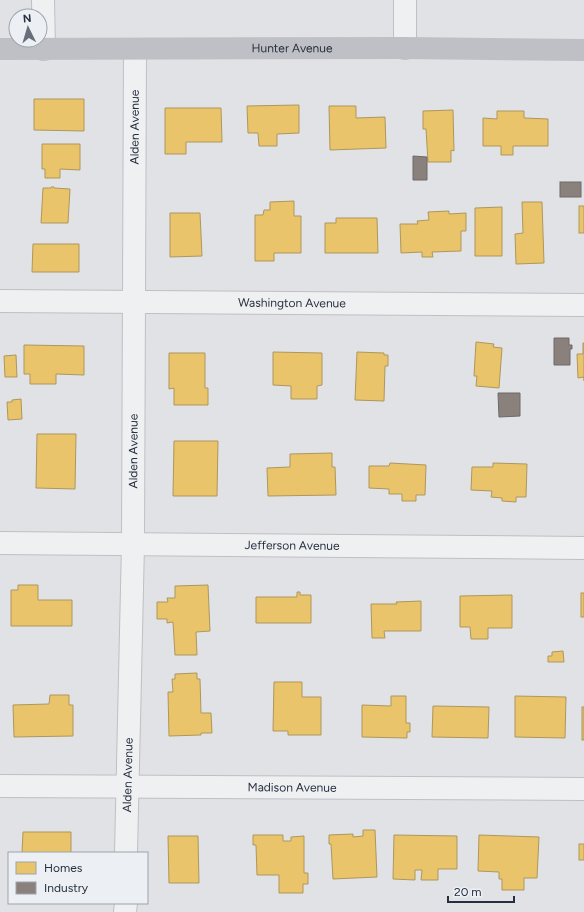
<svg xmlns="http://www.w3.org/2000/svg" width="584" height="912" font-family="Figtree,sans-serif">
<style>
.homes{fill:#e9c46a;stroke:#ae975d}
.industry{fill:#8a817c;stroke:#6c686a}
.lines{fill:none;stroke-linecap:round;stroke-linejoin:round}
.street-casing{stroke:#bec0c3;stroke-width:24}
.street{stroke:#eff0f2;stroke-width:22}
.secondary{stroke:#bec0c5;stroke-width:22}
.labels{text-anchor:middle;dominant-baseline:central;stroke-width:4;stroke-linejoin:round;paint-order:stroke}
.street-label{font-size:12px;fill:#262f3f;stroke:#ecf0f5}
</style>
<rect width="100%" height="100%" fill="#e0e2e5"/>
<g class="homes">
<polygon points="34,99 84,99 84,131 34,130"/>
<polygon points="299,105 299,133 277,134 277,146 259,146 258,133 248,133 247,106"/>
<polygon points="329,106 356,106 356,118 385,117 386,148 330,150"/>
<polygon points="165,108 221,108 222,142 186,142 186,154 165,154"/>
<polygon points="453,110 454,151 451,150 451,162 428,162 426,129 423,129 423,111"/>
<polygon points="497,111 524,111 524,118 548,119 548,146 513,146 513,155 501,155 501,146 483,146 483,118 497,119"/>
<polygon points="42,144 80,144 80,170 60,169 60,178 45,178 45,169 42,169"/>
<polygon points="51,187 54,187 54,188 70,189 68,223 41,223 43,188 51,188"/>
<polygon points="294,201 294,216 301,216 301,253 274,253 274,261 255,261 255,215 263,215 264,210 270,210 270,202"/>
<polygon points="522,202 542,202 544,263 516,264 515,234 523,233"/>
<rect x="579" y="206" width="5" height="27"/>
<polygon points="502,207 502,256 475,256 475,208"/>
<polygon points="449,211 449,214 466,213 466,231 461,231 461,251 432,252 433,257 422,257 422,252 401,253 400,224 418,224 417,221 429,220 428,212"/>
<polygon points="170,213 200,213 202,256 170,257"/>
<polygon points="336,218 377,218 378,253 325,253 325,223 336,223"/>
<polygon points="33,244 79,244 79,272 32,272"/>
<polygon points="476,342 494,344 493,347 502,348 499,388 476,386 477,376 474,376"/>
<polygon points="583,343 584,343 584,381 584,377 578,378 577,354 583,354"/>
<polygon points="24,345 84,346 84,375 56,374 56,384 30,384 30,374 24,374"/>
<polygon points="273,352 322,353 322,385 317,386 317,399 291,399 291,386 273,385"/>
<polygon points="357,352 384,353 384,355 388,355 388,366 385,366 384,401 355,400"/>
<polygon points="169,353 205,353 205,388 208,388 208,405 174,405 174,388 169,389"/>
<polygon points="16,355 17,377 5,377 4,356"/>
<polygon points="21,399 22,419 8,420 7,402 12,402 12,400"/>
<polygon points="37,434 76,434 75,489 36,488"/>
<polygon points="174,441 218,441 217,496 173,496"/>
<polygon points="332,453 332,467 335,467 336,495 268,496 267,468 290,467 290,454"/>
<polygon points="390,463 426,465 425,495 416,495 416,501 402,501 402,494 389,494 389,489 369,488 369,466 389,466"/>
<polygon points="493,463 527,464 526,497 516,497 516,502 502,501 502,498 491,497 492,491 471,490 472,467 493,467"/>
<polygon points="18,585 38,585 38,600 72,600 72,626 11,626 11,590 18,590"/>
<polygon points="208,585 210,631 196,632 197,655 175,655 173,622 167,623 167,619 157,619 157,602 168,602 167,598 175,598 175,586"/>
<polygon points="297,592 300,592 300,595 311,595 311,623 256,623 256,597 297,597"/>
<rect x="581" y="593" width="3" height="24"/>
<polygon points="512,595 512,628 488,628 488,639 471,639 470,627 460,627 460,596"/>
<polygon points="421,601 421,631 384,631 385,638 372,638 371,604 397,604 396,602"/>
<polygon points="563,651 564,662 548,662 548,656 552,656 552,652"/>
<polygon points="197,673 197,679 200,679 201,713 211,713 212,733 201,733 201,735 169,736 168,692 173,692 172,679 175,679 175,674"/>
<polygon points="274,682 302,682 302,697 321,697 321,735 288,735 288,731 273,731"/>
<polygon points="50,695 69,695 69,705 73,705 73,736 14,737 13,705 49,704"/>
<polygon points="391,696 406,696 406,723 410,723 410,732 407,732 407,738 362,737 362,705 391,706"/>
<polygon points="515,696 566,697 565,738 515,737"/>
<polygon points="433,706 489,707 488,738 432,737"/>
<rect x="582" y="707" width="2" height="33"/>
<polygon points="363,830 375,830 377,877 333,879 331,844 329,844 329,835 353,834 353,837 363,836"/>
<polygon points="23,832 71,832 71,853 22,853"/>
<polygon points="253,835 283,835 283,841 291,841 291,837 304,836 304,873 308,873 308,884 303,884 303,893 279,893 279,875 257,875 256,845 253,845"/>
<polygon points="394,835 457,836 457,869 438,869 438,880 421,880 422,870 415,870 415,880 393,879"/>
<polygon points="479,835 539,837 537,878 524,878 524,890 502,890 502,879 499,879 499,872 478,871"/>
<polygon points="168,836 198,836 199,883 169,883"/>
<rect x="579" y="844" width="5" height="16"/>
</g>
<g class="industry">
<polygon points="413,156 427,157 427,180 413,180"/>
<rect x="560" y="182" width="21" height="15"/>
<polygon points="554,338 569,338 569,345 572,345 572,349 570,349 570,365 554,365"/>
<polygon points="498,393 520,393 520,416 499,417"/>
</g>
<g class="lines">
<g class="street-casing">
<g id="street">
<polyline points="43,0 44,49"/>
<polyline points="405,0 405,48"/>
<path id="s1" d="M 0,301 L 584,305"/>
<path id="s2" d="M 0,543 L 584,548"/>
<path id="s3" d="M 0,786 L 584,789"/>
<path id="s4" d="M 126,853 L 133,544 L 135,50"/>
<polyline points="125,912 126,903"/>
</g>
</g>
<use href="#street" class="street"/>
<path class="secondary" id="s5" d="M 0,49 L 405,48 L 584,50"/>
</g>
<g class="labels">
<g class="street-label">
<text stroke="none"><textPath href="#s5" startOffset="292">Hunter Avenue</textPath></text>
<text stroke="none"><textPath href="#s4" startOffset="726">Alden Avenue</textPath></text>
<text stroke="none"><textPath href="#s1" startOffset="292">Washington Avenue</textPath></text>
<text stroke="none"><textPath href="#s4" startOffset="402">Alden Avenue</textPath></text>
<text stroke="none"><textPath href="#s2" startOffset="292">Jefferson Avenue</textPath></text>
<text stroke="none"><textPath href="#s4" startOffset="78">Alden Avenue</textPath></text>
<text stroke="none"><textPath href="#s3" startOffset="292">Madison Avenue</textPath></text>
</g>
</g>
<rect x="8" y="852" width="140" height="52" fill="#ecf0f5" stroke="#9da3ac"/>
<rect x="16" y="862" width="20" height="12" fill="#e9c46a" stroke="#9da3ac"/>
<text x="44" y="872" font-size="12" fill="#262f3f">Homes</text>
<rect x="16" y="882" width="20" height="12" fill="#8a817c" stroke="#9da3ac"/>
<text x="44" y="892" font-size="12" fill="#262f3f">Industry</text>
<g transform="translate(28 28) rotate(355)"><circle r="19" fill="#ecf0f5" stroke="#9da3ac"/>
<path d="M0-3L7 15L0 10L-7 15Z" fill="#676e79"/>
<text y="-6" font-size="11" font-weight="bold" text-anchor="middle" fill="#262f3f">N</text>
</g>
<path d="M448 896v6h66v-6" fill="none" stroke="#262f3f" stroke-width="2"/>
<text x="454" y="896" font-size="12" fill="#262f3f" stroke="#ecf0f5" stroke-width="3" paint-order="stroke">20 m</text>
</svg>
